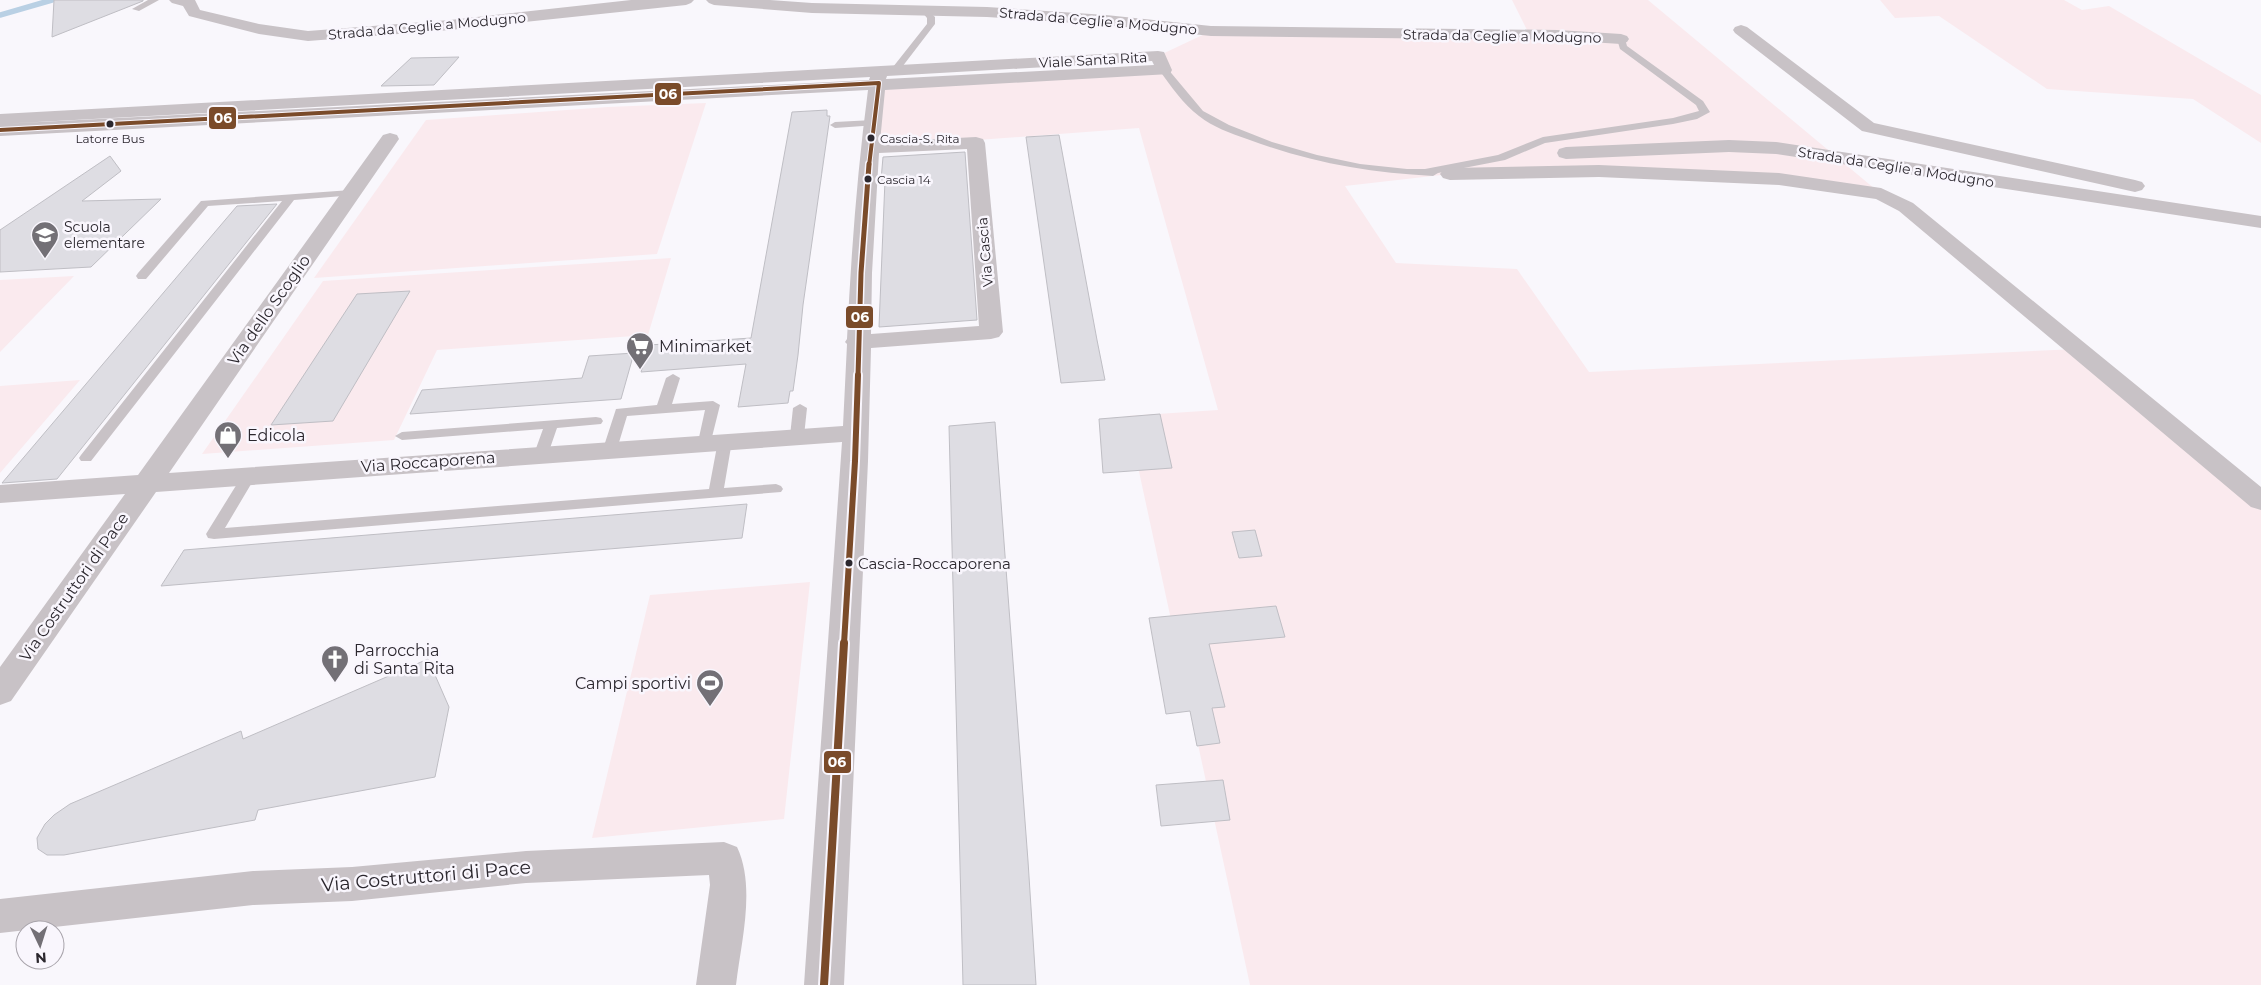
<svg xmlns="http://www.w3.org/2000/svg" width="2261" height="985" font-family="Montserrat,sans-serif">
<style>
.green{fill:#faeaee}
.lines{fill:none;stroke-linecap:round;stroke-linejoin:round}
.stream{stroke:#b9d0e4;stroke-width:5.5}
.building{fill:#dedde3;stroke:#bfbec4}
.service{fill:#c8c2c6;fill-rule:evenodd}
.minor{fill:#c8c2c6;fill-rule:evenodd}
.bus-1-far3-casing{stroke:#f9f6fd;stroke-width:6}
.bus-1-far2-casing{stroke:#f9f6fd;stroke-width:8}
.bus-1-far1-casing{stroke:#f9f6fd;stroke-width:10}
.bus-1-casing{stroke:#f9f6fd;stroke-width:12}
.bus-1-far3{stroke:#7a4b2a;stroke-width:4}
.bus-1-far2{stroke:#7a4b2a;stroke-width:5}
.bus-1-far1{stroke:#7a4b2a;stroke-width:6}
.bus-1{stroke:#7a4b2a;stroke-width:8}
.bus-dot{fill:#2b272e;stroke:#f9f6fd;stroke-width:2}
.labels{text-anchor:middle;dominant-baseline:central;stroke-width:5;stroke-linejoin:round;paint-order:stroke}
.far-bus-label{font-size:12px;fill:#2b272e;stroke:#f9f6fd;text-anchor:start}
.far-street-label{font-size:14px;fill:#2b272e;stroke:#f9f6fd}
.far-poi-label{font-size:14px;fill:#2b272e;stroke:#f9f6fd;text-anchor:start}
.bus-label{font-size:15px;fill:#2b272e;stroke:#f9f6fd;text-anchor:start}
.street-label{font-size:16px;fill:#2b272e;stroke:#f9f6fd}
.poi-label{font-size:16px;fill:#2b272e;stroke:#f9f6fd;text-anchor:start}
.near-street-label{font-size:19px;fill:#2b272e;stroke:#f9f6fd}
.line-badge{stroke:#f9f6fd;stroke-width:2}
.badge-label{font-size:14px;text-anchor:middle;font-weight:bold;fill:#fff}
</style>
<rect width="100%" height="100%" fill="#f9f7fc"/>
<g class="green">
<polygon points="1512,0 1648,0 1881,194 1779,179 1450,174 1345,186 1396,263 1517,269 1589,372 2077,349 2261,502 2261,985 1250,985 1127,416 1218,410 1139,128 870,148 879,83 1163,70 1158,56 1211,31 1529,34"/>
<polygon points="1880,0 2064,0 2082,10 2109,6 2261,95 2261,143 2193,99 2047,89 1939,16 1895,18"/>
<polygon points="706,103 657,254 314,278 426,120 608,107"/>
<polygon points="671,258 648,335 437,350 394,440 202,454 323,281"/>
<polygon points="74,276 0,352 0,280"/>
<polygon points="80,380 0,473 0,386"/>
<polygon points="810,582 784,819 592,838 650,595"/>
</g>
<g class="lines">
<polyline class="stream" points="0,15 52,0"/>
</g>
<g class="building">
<polygon points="54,0 143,0 143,1 52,37"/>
<polygon points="459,57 434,85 381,86 411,58"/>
<polygon points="827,110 827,116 830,116 803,305 798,355 793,391 790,391 788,403 738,407 746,364 641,372 649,345 751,338 792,112"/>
<polygon points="1059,135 1097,340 1105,380 1061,383 1026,137"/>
<polygon points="965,152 977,320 879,327 885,180 881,180 883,157"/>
<polygon points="110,156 121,171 82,201 161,199 91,267 0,272 0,230"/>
<polygon points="277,204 57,479 2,483 237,206"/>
<polygon points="410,291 333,421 271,425 357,294"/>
<polygon points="634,353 621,399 410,414 422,390 582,378 589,356"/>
<polygon points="1160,414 1172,468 1103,473 1099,419"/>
<polygon points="995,422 1028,861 1036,985 963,985 949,426"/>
<polygon points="747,504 742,538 161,586 184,550"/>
<polygon points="1255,530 1262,556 1239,558 1232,532"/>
<polygon points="1276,606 1285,637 1209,644 1225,707 1212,708 1220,743 1197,746 1190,711 1166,714 1149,618"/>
<polygon points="428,659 449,707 435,777 258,810 255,820 64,855 47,855 38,849 37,838 45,824 54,815 70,804 241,731 243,739"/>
<polygon points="1223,780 1230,820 1161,826 1156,785"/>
</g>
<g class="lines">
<g class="service">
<polygon points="148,0 159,0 139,11 132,9"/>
<polygon points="926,9 935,17 935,24 899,71 893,71 893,67 927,24 927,18 922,12"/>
<path d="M 1621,36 L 1625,39 L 1627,46 L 1703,101 L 1710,112 L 1697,119 L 1673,124 L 1545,143 L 1505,160 L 1438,173 L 1433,176 C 1368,173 1308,162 1247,139 C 1230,133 1213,127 1199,116 C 1183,104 1171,86 1159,70 L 1167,68 L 1203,111 L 1229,125 L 1272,142 L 1317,155 L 1360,164 L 1407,169 L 1425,169 L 1498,155 L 1543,137 L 1673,118 L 1699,111 L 1696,105 L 1620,49 L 1617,39 Z"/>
<polygon points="873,120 877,121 877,125 835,128 830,125 835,122"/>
<polygon points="351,190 355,191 356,193 355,195 294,200 91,461 81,461 79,458 81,455 282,201 208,206 146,279 138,279 136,276 138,273 201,201"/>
<polygon points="673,374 680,378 672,404 713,401 720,405 710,445 700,445 698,442 705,410 627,416 617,449 615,452 605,452 603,449 616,409 657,405 666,378"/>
<polygon points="800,404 807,408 804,436 797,440 790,436 793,408"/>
<polygon points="596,417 601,418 603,421 601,424 557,428 548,454 546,457 536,457 534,454 543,429 402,440 395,436 402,432"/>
<polygon points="725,437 732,441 724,488 776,484 781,486 783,489 781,492 214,539 208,538 206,534 245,471 255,471 257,474 225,528 709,489 718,441"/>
</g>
<g class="minor">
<polygon points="169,0 195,0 200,10 259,24 308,31 450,20 631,0 694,0 691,3 686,5 450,30 308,41 259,34 189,16 183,6 172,3"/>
<polygon points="706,0 770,0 812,3 987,7 1106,15 1211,26 1558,30 1621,34 1627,36 1629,39 1627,42 1621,44 1558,40 1211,36 1106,25 987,17 812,13 714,5 709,3"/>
<polygon points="1741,25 1747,27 1874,123 2135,180 2142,182 2145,186 2142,190 2135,192 1862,131 1735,33 1733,30 1735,27"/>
<path d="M 1158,51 L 1164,52 L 1172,70 L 1170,74 L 885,90 L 880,142 L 976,137 L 983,139 L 985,143 L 1003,332 L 999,337 L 991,339 L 871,348 L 868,461 L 844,985 L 804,985 L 842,442 L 156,492 L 11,701 L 0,705 L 0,667 L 125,494 L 0,503 L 0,485 L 138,475 L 383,135 L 390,133 L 397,135 L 399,139 L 169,473 L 843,426 L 847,344 L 845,342 L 847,339 C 851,256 857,173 868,90 L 0,136 L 0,124 L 869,80 L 870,77 L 0,124 L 0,114 ZM 1152,61 L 1154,65 L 886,79 L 887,76 ZM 967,149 L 979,326 L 871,334 L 872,273 L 879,153 Z"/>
<polygon points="1729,140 1776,142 2261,216 2261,228 1776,154 1729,152 1566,159 1559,157 1557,153 1559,149 1566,147"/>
<polygon points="1599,165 1779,173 1881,188 1913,203 2261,487 2261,510 2251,507 1899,211 1876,199 1779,185 1599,177 1450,180 1443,178 1440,174 1443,170 1450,168"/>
<path d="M 724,842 L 737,847 C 756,887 741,942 736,985 L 696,985 L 710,885 L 709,875 L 526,883 L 352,901 L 253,905 L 0,933 L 0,899 L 253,871 L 352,867 L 526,851 Z"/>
</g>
<g class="bus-1-far3-casing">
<polyline id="bus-1-far3" points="0,130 879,83 869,166"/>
</g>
<g class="bus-1-far2-casing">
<polyline id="bus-1-far2" points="858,376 861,273 869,164"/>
</g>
<g class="bus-1-far1-casing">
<polyline id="bus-1-far1" points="844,644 855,461 858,375"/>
</g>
<g class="bus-1-casing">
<polyline id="bus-1" points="824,985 844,643"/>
</g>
<use href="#bus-1-far3" class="bus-1-far3"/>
<use href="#bus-1-far2" class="bus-1-far2"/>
<use href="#bus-1-far1" class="bus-1-far1"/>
<use href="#bus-1" class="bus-1"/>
</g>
<defs>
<g id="school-pin" transform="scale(1.4375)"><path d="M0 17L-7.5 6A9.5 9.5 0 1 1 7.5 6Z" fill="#737076" stroke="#f9f6fd"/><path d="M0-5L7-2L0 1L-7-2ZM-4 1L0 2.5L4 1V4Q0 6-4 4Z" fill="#fff"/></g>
<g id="supermarket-pin" transform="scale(1.4375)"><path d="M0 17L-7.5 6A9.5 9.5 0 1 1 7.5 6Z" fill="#737076" stroke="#f9f6fd"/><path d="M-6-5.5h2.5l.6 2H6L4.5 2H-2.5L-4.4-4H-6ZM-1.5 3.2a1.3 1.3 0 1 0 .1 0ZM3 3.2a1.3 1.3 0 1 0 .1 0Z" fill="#fff"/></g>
<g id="shop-pin" transform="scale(1.4375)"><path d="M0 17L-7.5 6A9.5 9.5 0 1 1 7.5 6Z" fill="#737076" stroke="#f9f6fd"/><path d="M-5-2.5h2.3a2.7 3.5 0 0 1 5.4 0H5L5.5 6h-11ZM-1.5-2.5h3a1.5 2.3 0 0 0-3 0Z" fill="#fff"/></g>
<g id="church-pin" transform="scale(1.4375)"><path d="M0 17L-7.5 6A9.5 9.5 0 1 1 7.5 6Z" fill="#737076" stroke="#f9f6fd"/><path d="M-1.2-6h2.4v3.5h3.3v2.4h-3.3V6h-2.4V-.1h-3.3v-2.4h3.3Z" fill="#fff"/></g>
<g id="stadium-pin" transform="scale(1.4375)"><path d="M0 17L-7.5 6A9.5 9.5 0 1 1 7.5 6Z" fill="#737076" stroke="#f9f6fd"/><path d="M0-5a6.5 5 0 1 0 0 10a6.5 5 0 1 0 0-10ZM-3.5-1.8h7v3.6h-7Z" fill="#fff"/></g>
</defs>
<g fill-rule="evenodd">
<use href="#school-pin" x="45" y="235"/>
<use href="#supermarket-pin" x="640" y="346"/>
<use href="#shop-pin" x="228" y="435"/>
<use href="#church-pin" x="335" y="659"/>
<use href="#stadium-pin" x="710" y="683"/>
</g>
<g class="bus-dot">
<circle cx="110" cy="124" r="4.5"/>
<circle cx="871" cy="138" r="4.5"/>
<circle cx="868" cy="179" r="4.5"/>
<circle cx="849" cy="563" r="4.5"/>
</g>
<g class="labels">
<g class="far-bus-label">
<text x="110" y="138" text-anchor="middle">Latorre Bus</text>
<text x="880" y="138">Cascia-S. Rita</text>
<text x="877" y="179">Cascia 14</text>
</g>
<g class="far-street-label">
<text transform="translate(1098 21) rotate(5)">Strada da Ceglie a Modugno</text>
<text transform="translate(427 26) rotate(-5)">Strada da Ceglie a Modugno</text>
<text transform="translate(1502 36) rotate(1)">Strada da Ceglie a Modugno</text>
<text transform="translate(1093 60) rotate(-3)">Viale Santa Rita</text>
<text transform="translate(1896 167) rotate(9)">Strada da Ceglie a Modugno</text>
<text transform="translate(985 252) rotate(-95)">Via Cascia</text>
</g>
<g class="far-poi-label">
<text x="64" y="227">Scuola<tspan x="64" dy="16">elementare</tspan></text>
</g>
<g class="bus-label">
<text x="858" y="563">Cascia-Roccaporena</text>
</g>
<g class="street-label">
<text transform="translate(269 310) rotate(-55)">Via dello Scoglio</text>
<text transform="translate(428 462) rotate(-4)">Via Roccaporena</text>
<text transform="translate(74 587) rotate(-55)">Via Costruttori di Pace</text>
</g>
<g class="poi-label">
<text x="659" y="346">Minimarket</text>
<text x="247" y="435">Edicola</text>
<text x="354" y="650">Parrocchia<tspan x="354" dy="18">di Santa Rita</tspan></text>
<text x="691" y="683" text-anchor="end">Campi sportivi</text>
</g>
<g class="near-street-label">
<text transform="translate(426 876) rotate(-5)">Via Costruttori di Pace</text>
</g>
</g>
<g class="line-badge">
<rect x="654" y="82" width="28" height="24" rx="5" fill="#7a4b2a"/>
<rect x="208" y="106" width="29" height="24" rx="5" fill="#7a4b2a"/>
<rect x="845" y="305" width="29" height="24" rx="5" fill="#7a4b2a"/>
<rect x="823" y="750" width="29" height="24" rx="5" fill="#7a4b2a"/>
</g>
<g class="badge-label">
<text x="668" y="99">06</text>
<text x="223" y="123">06</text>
<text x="860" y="322">06</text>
<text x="837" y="767">06</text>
</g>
<g transform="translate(40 945) rotate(176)"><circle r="24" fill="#f9f6fd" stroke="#a7a3aa"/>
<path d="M0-4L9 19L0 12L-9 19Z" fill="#737076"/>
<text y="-8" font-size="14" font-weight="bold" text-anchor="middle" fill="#2b272e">N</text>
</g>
</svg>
